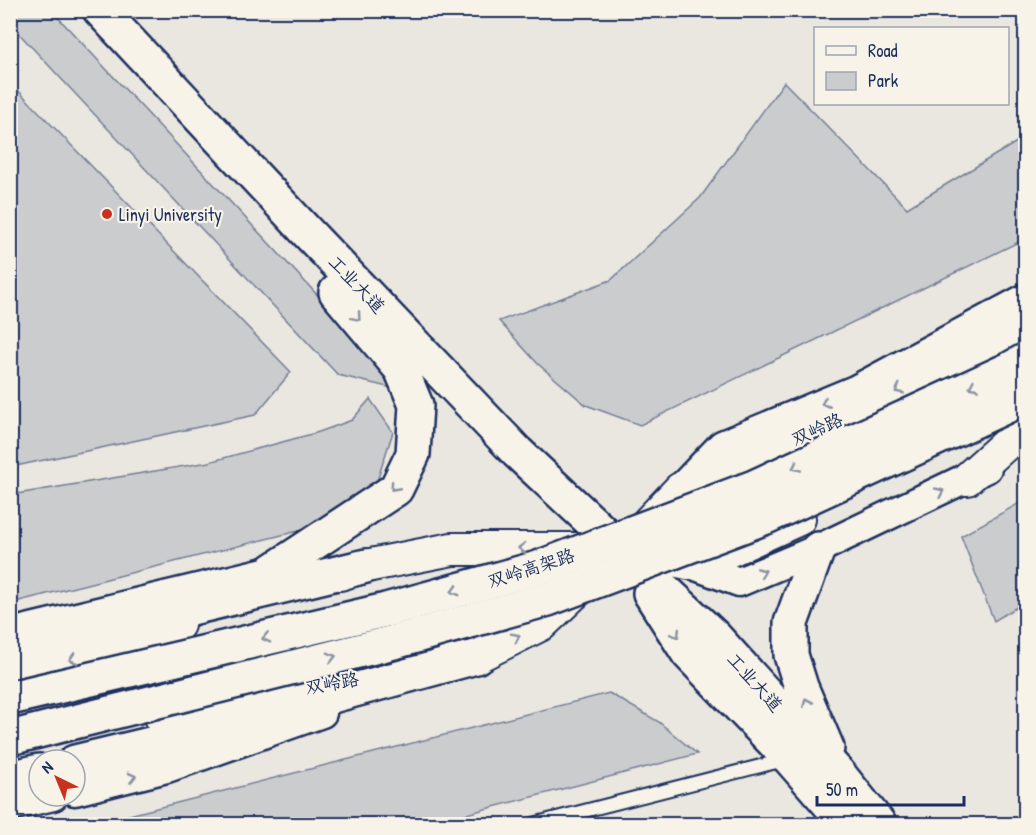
<svg xmlns="http://www.w3.org/2000/svg" width="1036" height="835" font-family="'Patrick Hand','LXGW WenKai TC',sans-serif">
<style>
.green{fill:#cbcccd;stroke:#737e96;stroke-width:1.5}
.lines{fill:none;stroke-linecap:round;stroke-linejoin:round}
.service-casing{stroke:#1b2f5e;stroke-width:16}
.tertiary-casing{stroke:#1b2f5e;stroke-width:33}
.secondary-casing{stroke:#1b2f5e;stroke-width:36}
.primary-casing{stroke:#1b2f5e;stroke-width:38}
.trunk-casing{stroke:#1b2f5e;stroke-width:38}
.service{stroke:#f7f3e8;stroke-width:12}
.tertiary{stroke:#f7f3e8;stroke-width:28}
.secondary{stroke:#f7f3e8;stroke-width:32}
.primary{stroke:#f7f3e8;stroke-width:33}
.trunk{stroke:#f7f3e8;stroke-width:33}
.trunk-bridge-casing{stroke:#1b2f5e;stroke-width:38;stroke-linecap:butt}
.trunk-bridge{stroke:#f7f3e8;stroke-width:33}
.oneway{stroke:#8991a3}
.poi-dot{fill:#c8321e;stroke:#f7f3e8;stroke-width:2}
.labels{text-anchor:middle;dominant-baseline:central;stroke-width:4.5;stroke-linejoin:round;paint-order:stroke}
.poi-label{font-size:18px;fill:#1b2f5e;stroke:#f7f3e8;text-anchor:start}
.street-label{font-size:18px;fill:#1b2f5e;stroke:#f7f3e8}
</style>
<rect width="100%" height="100%" fill="#eae7e0"/>
<filter id="ink" filterUnits="userSpaceOnUse"><feTurbulence type="fractalNoise" baseFrequency=".0167" numOctaves="2"/><feDisplacementMap in="SourceGraphic" scale="12" xChannelSelector="R" yChannelSelector="G"/><feConvolveMatrix kernelMatrix="1 2 1 2 8 2 1 2 1" color-interpolation-filters="sRGB"/></filter>
<g filter="url(#ink)">
<g class="green">
<polygon points="11,11 52,11 408,392 338,375 11,25"/>
<polygon points="10,82 291,372 255,415 11,467"/>
<polygon points="784,82 907,208 1025,137 1025,239 640,425 586,405 538,364 499,321 611,280 700,198"/>
<polygon points="370,399 393,432 374,490 322,525 11,603 11,495 209,462 319,432 352,420"/>
<polygon points="1025,500 1025,602 994,621 961,536"/>
<polygon points="609,693 659,722 697,754 428,824 94,824"/>
</g>
<g class="lines">
<g class="service-casing">
<polyline id="service" points="533,824 788,759"/>
</g>
<g class="tertiary-casing">
<g id="tertiary">
<polyline points="681,488 722,445 855,390 1026,298"/>
<polyline points="688,563 739,582 818,549 987,468"/>
<polyline points="10,633 273,570 295,569"/>
<polyline points="75,791 167,768 322,713"/>
<polyline points="10,806 53,796"/>
</g>
</g>
<g class="secondary-casing">
<g id="secondary">
<polyline points="967,479 1026,426"/>
<polyline points="638,533 680,489 851,415 1026,325"/>
<polyline points="655,556 688,563 722,554 799,519"/>
<polyline points="340,574 366,566 452,549 587,549"/>
<polyline points="449,662 476,657 542,624 582,586"/>
<polyline points="10,676 49,666 178,625"/>
<polyline points="160,717 195,708 323,685"/>
</g>
</g>
<g class="primary-casing">
<g id="primary">
<polyline points="100,10 307,232 517,452 715,637 839,774 879,824"/>
<polyline points="818,549 791,623 791,655 801,687 827,748"/>
<polyline points="273,570 396,489 413,454 416,405 401,369 336,292"/>
<polyline points="650,593 688,653 790,759 847,824"/>
</g>
</g>
<g class="trunk-casing">
<g id="trunk">
<polyline points="10,652 366,566"/>
<polyline points="75,762 192,734 476,657"/>
<polyline points="10,778 39,771"/>
</g>
</g>
<use href="#service" class="service"/>
<use href="#tertiary" class="tertiary"/>
<use href="#secondary" class="secondary"/>
<use href="#primary" class="primary"/>
<use href="#trunk" class="trunk"/>
<g class="trunk-bridge-casing">
<g id="trunk-bridge">
<polyline points="10,698 386,610 538,568 754,487 1010,369 1026,360"/>
<polyline points="10,738 394,642 548,599 766,517 1026,397"/>
</g>
</g>
<use href="#trunk-bridge" class="trunk-bridge"/>
</g>
<defs><path id="oneway-chevron" d="M-2-3.5L2.5 0L-2 3.5" fill="none" stroke-width="1.6" stroke-linecap="round" stroke-linejoin="round" transform="scale(1.5)"/></defs>
<g class="oneway">
<use href="#oneway-chevron" transform="translate(357 317) rotate(49)"/>
<use href="#oneway-chevron" transform="translate(973 386) rotate(155)"/>
<use href="#oneway-chevron" transform="translate(899 390) rotate(153)"/>
<use href="#oneway-chevron" transform="translate(825 403) rotate(157)"/>
<use href="#oneway-chevron" transform="translate(796 467) rotate(155)"/>
<use href="#oneway-chevron" transform="translate(394 487) rotate(132)"/>
<use href="#oneway-chevron" transform="translate(940 492) rotate(-25)"/>
<use href="#oneway-chevron" transform="translate(522 548) rotate(-179)"/>
<use href="#oneway-chevron" transform="translate(762 572) rotate(-23)"/>
<use href="#oneway-chevron" transform="translate(455 591) rotate(164)"/>
<use href="#oneway-chevron" transform="translate(676 634) rotate(58)"/>
<use href="#oneway-chevron" transform="translate(516 637) rotate(-27)"/>
<use href="#oneway-chevron" transform="translate(266 638) rotate(167)"/>
<use href="#oneway-chevron" transform="translate(332 657) rotate(-14)"/>
<use href="#oneway-chevron" transform="translate(73 659) rotate(162)"/>
<use href="#oneway-chevron" transform="translate(807 702) rotate(-114)"/>
<use href="#oneway-chevron" transform="translate(132 777) rotate(-14)"/>
</g>
</g>
<circle class="poi-dot" cx="107" cy="214" r="6"/>
<g class="labels">
<g class="poi-label">
<text x="119" y="214">Linyi University</text>
</g>
<g class="street-label">
<text transform="translate(357 284) rotate(46)">工业大道</text>
<text transform="translate(817 429) rotate(-24)">双岭路</text>
<text transform="translate(531 568) rotate(-18)">双岭高架路</text>
<text transform="translate(755 682) rotate(48)">工业大道</text>
<text transform="translate(332 683) rotate(-10)">双岭路</text>
</g>
</g>
<rect width="1036" height="835" fill="none" stroke="#f7f3e8" stroke-width="36"/>
<rect x="18" y="18" width="1000" height="799" fill="none" stroke="#1b2f5e" stroke-width="2" filter="url(#ink)"/>
<rect x="814" y="27" width="195" height="78" fill="#f7f3e8" stroke="#9fa5b1" stroke-width="1.5"/>
<rect x="826" y="46" width="30" height="9" fill="#f7f3e8" stroke="#9fa5b1" stroke-width="1.5"/>
<text x="868" y="57" font-size="18" fill="#1b2f5e">Road</text>
<rect x="826" y="72" width="30" height="18" fill="#cbcccd" stroke="#9fa5b1" stroke-width="1.5"/>
<text x="868" y="87" font-size="18" fill="#1b2f5e">Park</text>
<g transform="translate(57 778) rotate(317)"><circle r="28" fill="#f7f3e8" stroke="#9fa5b1" stroke-width="1.5"/>
<path d="M0-4.5L10 22L0 15L-10 22Z" fill="#c8321e"/>
<text y="-9" font-size="16" font-weight="bold" text-anchor="middle" fill="#1b2f5e">N</text>
</g>
<path d="M817 796v9h147v-9" fill="none" stroke="#1b2f5e" stroke-width="3"/>
<text x="826" y="796" font-size="18" fill="#1b2f5e" stroke="#f7f3e8" stroke-width="4.5" paint-order="stroke">50 m</text>
</svg>
